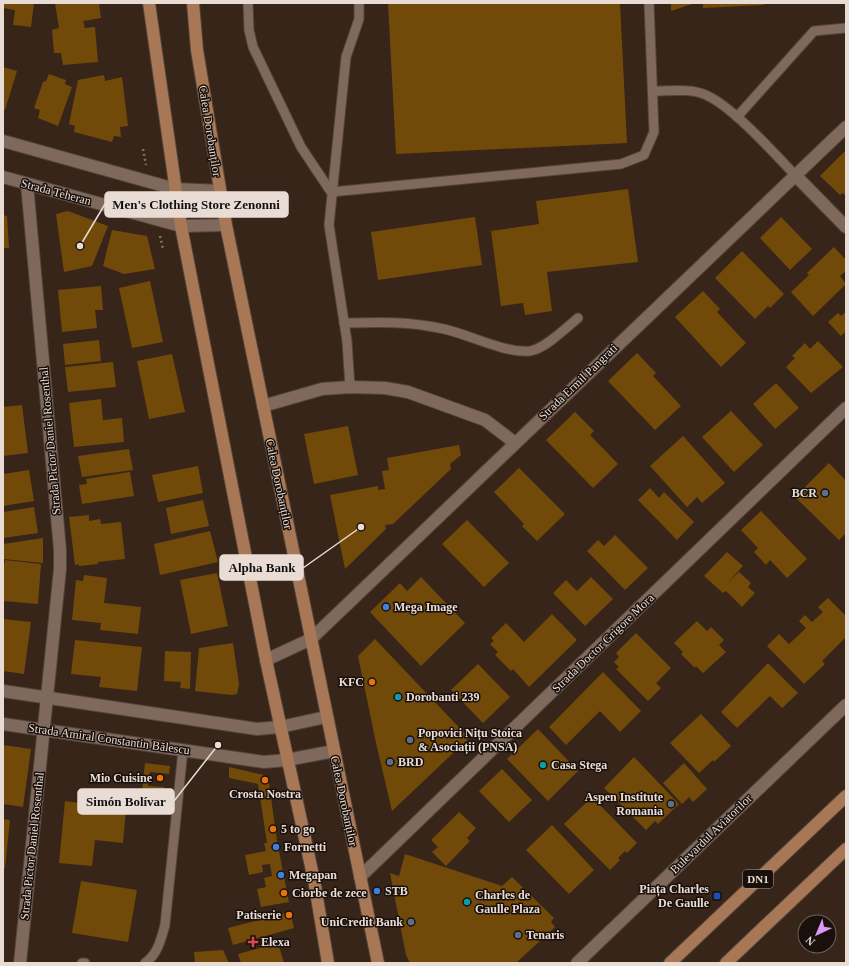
<svg xmlns="http://www.w3.org/2000/svg" width="849" height="966" font-family="'Times New Roman',serif">
<style>
.building{fill:#714a09}
.lines{fill:none;stroke-linecap:round;stroke-linejoin:round}
.lane-casing{stroke:#53443a;stroke-width:11}
.street-casing{stroke:#53443a;stroke-width:14}
.primary-casing{stroke:#53443a;stroke-width:14}
.path{stroke:#827268;stroke-width:2.5;stroke-dasharray:2 3;stroke-linecap:butt}
.lane{stroke:#7f695c;stroke-width:9}
.street{stroke:#7f695c;stroke-width:12}
.primary{stroke:#a87856;stroke-width:12}
.service-dot{fill:#5c6f8a;stroke:#19100b;stroke-width:1.5}
.shop-dot{fill:#3f7fe0;stroke:#19100b;stroke-width:1.5}
.food-dot{fill:#e8710a;stroke:#19100b;stroke-width:1.5}
.culture-dot{fill:#0f9aa8;stroke:#19100b;stroke-width:1.5}
.transit-dot{fill:#1a4fb4;stroke:#19100b;stroke-width:1.5}
.health-dot{fill:#e0444e;stroke:#19100b;stroke-width:1.5}
.labels{text-anchor:middle;dominant-baseline:central;stroke-width:3;stroke-linejoin:round;paint-order:stroke}
.shield{fill:#19100b;stroke:#ab9f98;stroke-width:1}
.shield-label{font-size:11px;font-weight:bold;fill:#e9dcd5}
.street-label{font-size:12px;fill:#e9dcd5;stroke:#19100b}
.poi-label{font-size:12px;font-weight:bold;fill:#e9dcd5;stroke:#19100b;text-anchor:start}
.leader{fill:none;stroke:#e9dcd5;stroke-width:1.5}
.callout-dot{fill:#e9dcd5;stroke:#19100b;stroke-width:1.5}
.callout{fill:#e9dcd5;stroke:#e9dcd5;stroke-width:1.5}
.callout-label{font-size:13px;text-anchor:middle;font-weight:bold;fill:#111}
</style>
<rect width="100%" height="100%" fill="#37251a"/>
<g class="building">
<polygon points="3,3 34,3 31,27 13,25 15,10 3,8"/>
<polygon points="55,3 99,3 101,18 83,21 85,28 95,27 98,62 63,65 61,53 54,53 52,30 59,28"/>
<polygon points="388,3 620,3 627,143 396,154"/>
<polygon points="671,3 695,3 671,11"/>
<polygon points="703,3 764,3 764,5 703,8"/>
<polygon points="3,67 17,71 5,110 3,110"/>
<polygon points="49,74 66,80 65,84 72,87 58,126 38,118 40,110 34,108 43,82 46,81"/>
<polygon points="104,75 105,81 122,77 128,126 120,127 121,137 114,136 112,142 74,132 75,126 69,124 78,80"/>
<polygon points="846,150 846,196 843,193 840,195 820,176"/>
<polygon points="628,189 638,262 547,272 552,311 525,315 523,303 501,306 491,231 539,224 536,201"/>
<polygon points="68,211 108,226 92,266 64,272 56,214"/>
<polygon points="3,215 7,216 9,248 3,248"/>
<polygon points="475,217 482,265 378,280 371,232"/>
<polygon points="781,217 812,249 790,270 760,238"/>
<polygon points="112,230 147,236 155,269 124,274 103,266"/>
<polygon points="834,247 846,260 846,271 840,276 846,284 813,316 791,292 809,275 807,273"/>
<polygon points="742,251 784,294 770,308 768,306 755,319 715,278"/>
<polygon points="150,281 163,342 132,348 119,288"/>
<polygon points="101,286 103,310 95,310 97,328 62,332 58,290"/>
<polygon points="703,291 720,309 717,312 746,343 721,367 675,317"/>
<polygon points="846,312 846,331 841,336 828,322 838,313 841,316"/>
<polygon points="99,340 101,361 65,365 63,344"/>
<polygon points="818,341 843,367 811,393 786,367 795,358 792,356 805,343 810,349"/>
<polygon points="637,353 656,373 653,376 681,406 655,430 608,381"/>
<polygon points="172,354 185,412 149,419 137,361"/>
<polygon points="113,362 116,387 68,392 65,367"/>
<polygon points="776,383 799,408 775,429 753,404"/>
<polygon points="101,399 103,420 122,418 124,442 74,447 69,403"/>
<polygon points="22,405 28,453 3,456 3,407"/>
<polygon points="731,411 763,445 734,472 702,437"/>
<polygon points="575,412 594,431 590,435 618,464 593,488 546,440"/>
<polygon points="348,426 358,475 314,484 304,434"/>
<polygon points="683,436 725,483 702,503 697,497 687,507 650,466"/>
<polygon points="459,445 461,455 450,464 451,469 393,524 385,525 386,529 345,569 330,495 378,486 378,490 385,489 382,471 389,470 387,458"/>
<polygon points="129,449 133,470 82,477 78,456"/>
<polygon points="829,463 846,481 846,533 839,540 795,497"/>
<polygon points="198,466 203,493 158,502 152,475"/>
<polygon points="519,468 565,514 537,541 522,526 524,524 494,492"/>
<polygon points="29,470 34,501 3,506 3,474"/>
<polygon points="130,472 134,496 82,504 79,485 87,484 86,479"/>
<polygon points="650,488 659,498 664,492 694,522 677,540 638,500"/>
<polygon points="203,500 209,526 171,534 166,508"/>
<polygon points="34,507 38,533 3,538 3,512"/>
<polygon points="761,511 807,559 787,578 770,560 766,565 754,552 758,548 741,530"/>
<polygon points="89,515 89,521 100,519 101,524 121,522 125,559 98,562 98,564 79,566 79,564 75,565 69,517"/>
<polygon points="467,520 509,563 484,587 442,544"/>
<polygon points="210,531 218,562 160,575 154,544"/>
<polygon points="615,535 648,568 625,590 587,551 598,540 604,546"/>
<polygon points="43,538 43,563 3,559 3,544"/>
<polygon points="727,552 743,566 728,582 739,572 751,583 748,587 755,593 742,607 726,591 723,593 704,576"/>
<polygon points="5,560 41,564 38,604 3,601 3,570"/>
<polygon points="217,573 228,626 191,634 180,580"/>
<polygon points="84,575 107,578 104,603 141,607 138,634 100,630 101,623 72,620 76,580 83,581"/>
<polygon points="421,577 465,623 421,666 370,612 400,583 407,591"/>
<polygon points="591,577 613,599 585,626 553,593 566,580 577,591"/>
<polygon points="828,598 846,616 846,637 822,661 825,664 804,684 767,646 779,634 789,644 806,628 799,621 805,615 812,622 823,612 818,607"/>
<polygon points="552,614 577,640 529,687 513,669 511,671 495,655 498,652 490,644 494,641 491,638 506,623 524,642"/>
<polygon points="3,619 31,622 24,674 3,671"/>
<polygon points="697,621 707,631 711,627 724,640 719,645 726,652 703,673 696,666 695,668 681,654 683,652 674,643"/>
<polygon points="636,633 671,668 656,683 661,688 648,701 616,669 619,667 614,662 619,657 616,653"/>
<polygon points="375,639 469,738 392,811 376,743 358,656"/>
<polygon points="75,640 142,647 137,691 99,687 101,677 71,674"/>
<polygon points="233,643 239,684 237,694 232,695 195,691 199,648"/>
<polygon points="165,651 191,652 190,689 180,688 181,682 164,681"/>
<polygon points="768,663 798,693 782,708 770,696 737,728 721,712"/>
<polygon points="478,664 510,697 483,723 451,690"/>
<polygon points="603,672 641,711 620,732 600,711 566,745 549,727"/>
<polygon points="701,714 731,746 714,762 713,760 699,773 670,743"/>
<polygon points="538,729 578,771 548,801 507,759"/>
<polygon points="3,745 31,749 23,807 3,804"/>
<polygon points="634,757 679,804 658,824 655,821 646,830 604,788"/>
<polygon points="145,763 170,766 169,774 150,772 148,786 164,787 162,802 141,800"/>
<polygon points="684,763 707,789 693,802 689,797 682,804 663,783"/>
<polygon points="229,767 268,776 277,841 289,902 261,907 257,889 266,887 264,878 272,876 270,864 262,865 263,872 249,875 245,855 266,851 264,843 267,843 258,784 229,778"/>
<polygon points="502,769 532,800 509,822 479,791"/>
<polygon points="592,797 637,843 627,853 625,851 618,858 620,860 610,870 564,824"/>
<polygon points="65,801 126,809 123,843 95,840 92,866 59,863"/>
<polygon points="459,812 476,828 467,838 470,841 446,866 432,852 438,847 431,840"/>
<polygon points="3,819 10,820 5,868 3,868"/>
<polygon points="552,825 594,870 569,894 526,850"/>
<polygon points="405,854 502,886 512,877 554,918 551,922 555,927 516,963 410,963 406,955 390,873 399,876"/>
<polygon points="81,881 137,890 128,942 72,933"/>
<polygon points="290,912 294,928 233,945 228,928"/>
<polygon points="278,943 284,963 241,963 238,954"/>
<polygon points="223,950 229,963 195,963 194,952"/>
</g>
<g class="lines">
<g class="lane-casing">
<g id="lane">
<polyline points="248,3 249,30 253,47 301,147 331,192 621,164 644,155 654,132 649,3"/>
<path d="M 654,91 C 671,91 690,88 706,95 C 733,107 774,153 795,175"/>
<polyline points="737,117 814,31 846,28"/>
<path d="M 344,323 C 379,322 409,321 444,329 C 471,335 503,353 530,351 C 545,349 567,327 578,318"/>
<polyline points="350,387 347,341 329,225 346,57 359,19 359,3"/>
<polyline points="82,963 85,963"/>
<path d="M 145,963 C 158,954 161,939 165,925 L 183,750"/>
</g>
</g>
<g class="street-casing">
<g id="street">
<polyline points="3,141 175,189 220,191"/>
<polyline points="795,175 846,227"/>
<polyline points="3,177 181,226 226,225"/>
<polyline points="263,406 322,389 350,387 385,388 408,392 485,420 515,443"/>
<polyline points="266,660 311,639 846,127"/>
<polyline points="3,691 257,729 280,727 326,717"/>
<polyline points="3,724 264,762 287,760 334,751"/>
<polyline points="360,877 846,408"/>
<polyline points="20,963 60,569 60,550 27,184"/>
<polyline points="577,963 846,705"/>
</g>
</g>
<g class="primary-casing">
<g id="primary">
<polyline points="149,3 181,226 266,660 314,880 328,963"/>
<polyline points="193,3 197,50 226,225 378,963"/>
<polyline points="670,963 846,796"/>
<polyline points="726,963 846,849"/>
</g>
</g>
<g class="path">
<polyline points="143,149 146,165"/>
<polyline points="160,236 163,249"/>
</g>
<use href="#lane" class="lane"/>
<use href="#street" class="street"/>
<use href="#primary" class="primary"/>
</g>
<g class="service-dot">
<circle cx="825" cy="493" r="4"/>
<circle cx="410" cy="740" r="4"/>
<circle cx="390" cy="762" r="4"/>
<circle cx="671" cy="804" r="4"/>
<circle cx="411" cy="922" r="4"/>
<circle cx="518" cy="935" r="4"/>
</g>
<g class="shop-dot">
<circle cx="386" cy="607" r="4"/>
<circle cx="276" cy="847" r="4"/>
<circle cx="281" cy="875" r="4"/>
<circle cx="377" cy="891" r="4"/>
</g>
<g class="food-dot">
<circle cx="372" cy="682" r="4"/>
<circle cx="160" cy="778" r="4"/>
<circle cx="265" cy="780" r="4"/>
<circle cx="273" cy="829" r="4"/>
<circle cx="284" cy="893" r="4"/>
<circle cx="289" cy="915" r="4"/>
</g>
<g class="culture-dot">
<circle cx="398" cy="697" r="4"/>
<circle cx="543" cy="765" r="4"/>
<circle cx="467" cy="902" r="4"/>
</g>
<rect class="transit-dot" x="713" y="892" width="8" height="8" rx="2"/>
<path class="health-dot" d="M251 936h4v4h4v4h-4v4h-4v-4h-4v-4h4z"/>
<g class="labels">
<rect class="shield" x="743" y="870" width="30" height="18" rx="3"/>
<g class="shield-label">
<text x="758" y="879">DN1</text>
</g>
<g class="street-label">
<text transform="translate(210 131) rotate(81)">Calea Dorobanților</text>
<text transform="translate(56 192) rotate(15)">Strada Teheran</text>
<text transform="translate(578 382) rotate(-44)">Strada Ermil Pangrati</text>
<text transform="translate(50 441) rotate(-95)">Strada Pictor Daniel Rosenthal</text>
<text transform="translate(279 484) rotate(78)">Calea Dorobanților</text>
<text transform="translate(603 643) rotate(-44)">Strada Doctor Grigore Mora</text>
<text transform="translate(109 739) rotate(8)">Strada Amiral Constantin Bălescu</text>
<text transform="translate(344 801) rotate(78)">Calea Dorobanților</text>
<text transform="translate(711 834) rotate(-44)">Bulevardul Aviatorilor</text>
<text transform="translate(32 846) rotate(-84)">Strada Pictor Daniel Rosenthal</text>
</g>
<g class="poi-label">
<text x="817" y="493" text-anchor="end">BCR</text>
<text x="394" y="607">Mega Image</text>
<text x="364" y="682" text-anchor="end">KFC</text>
<text x="406" y="697">Dorobanti 239</text>
<text x="418" y="733">Popovici Nițu Stoica<tspan x="418" dy="14">&amp; Asociații (PNSA)</tspan></text>
<text x="398" y="762">BRD</text>
<text x="551" y="765">Casa Stega</text>
<text x="152" y="778" text-anchor="end">Mio Cuisine</text>
<text x="265" y="794" text-anchor="middle">Crosta Nostra</text>
<text x="663" y="797" text-anchor="end">Aspen Institute<tspan x="663" dy="14">Romania</tspan></text>
<text x="281" y="829">5 to go</text>
<text x="284" y="847">Fornetti</text>
<text x="289" y="875">Megapan</text>
<text x="709" y="889" text-anchor="end">Piața Charles<tspan x="709" dy="14">De Gaulle</tspan></text>
<text x="385" y="891">STB</text>
<text x="292" y="893">Ciorbe de zece</text>
<text x="475" y="895">Charles de<tspan x="475" dy="14">Gaulle Plaza</tspan></text>
<text x="281" y="915" text-anchor="end">Patiserie</text>
<text x="403" y="922" text-anchor="end">UniCredit Bank</text>
<text x="526" y="935">Tenaris</text>
<text x="261" y="942">Elexa</text>
</g>
</g>
<path class="leader" d="M80 246L105 204M361 527L303 568M218 745L174 801"/>
<g class="callout-dot">
<circle cx="80" cy="246" r="4"/>
<circle cx="361" cy="527" r="4"/>
<circle cx="218" cy="745" r="4"/>
</g>
<g class="callout">
<rect x="105" y="192" width="183" height="25" rx="4"/>
<rect x="220" y="555" width="83" height="25" rx="4"/>
<rect x="78" y="789" width="96" height="25" rx="4"/>
</g>
<g class="callout-label">
<text x="196" y="209">Men's Clothing Store Zenonni</text>
<text x="262" y="572">Alpha Bank</text>
<text x="126" y="806">Simón Bolívar</text>
</g>
<rect width="849" height="966" fill="none" stroke="#e9dcd5" stroke-width="8"/>
<g transform="translate(817 934) rotate(224)"><circle r="19" fill="#19100b" stroke="#6c625c"/>
<path d="M0-3L7 15L0 10L-7 15Z" fill="#dc99f4"/>
<text y="-6" font-size="11" font-weight="bold" text-anchor="middle" fill="#e9dcd5">N</text>
</g>
</svg>
